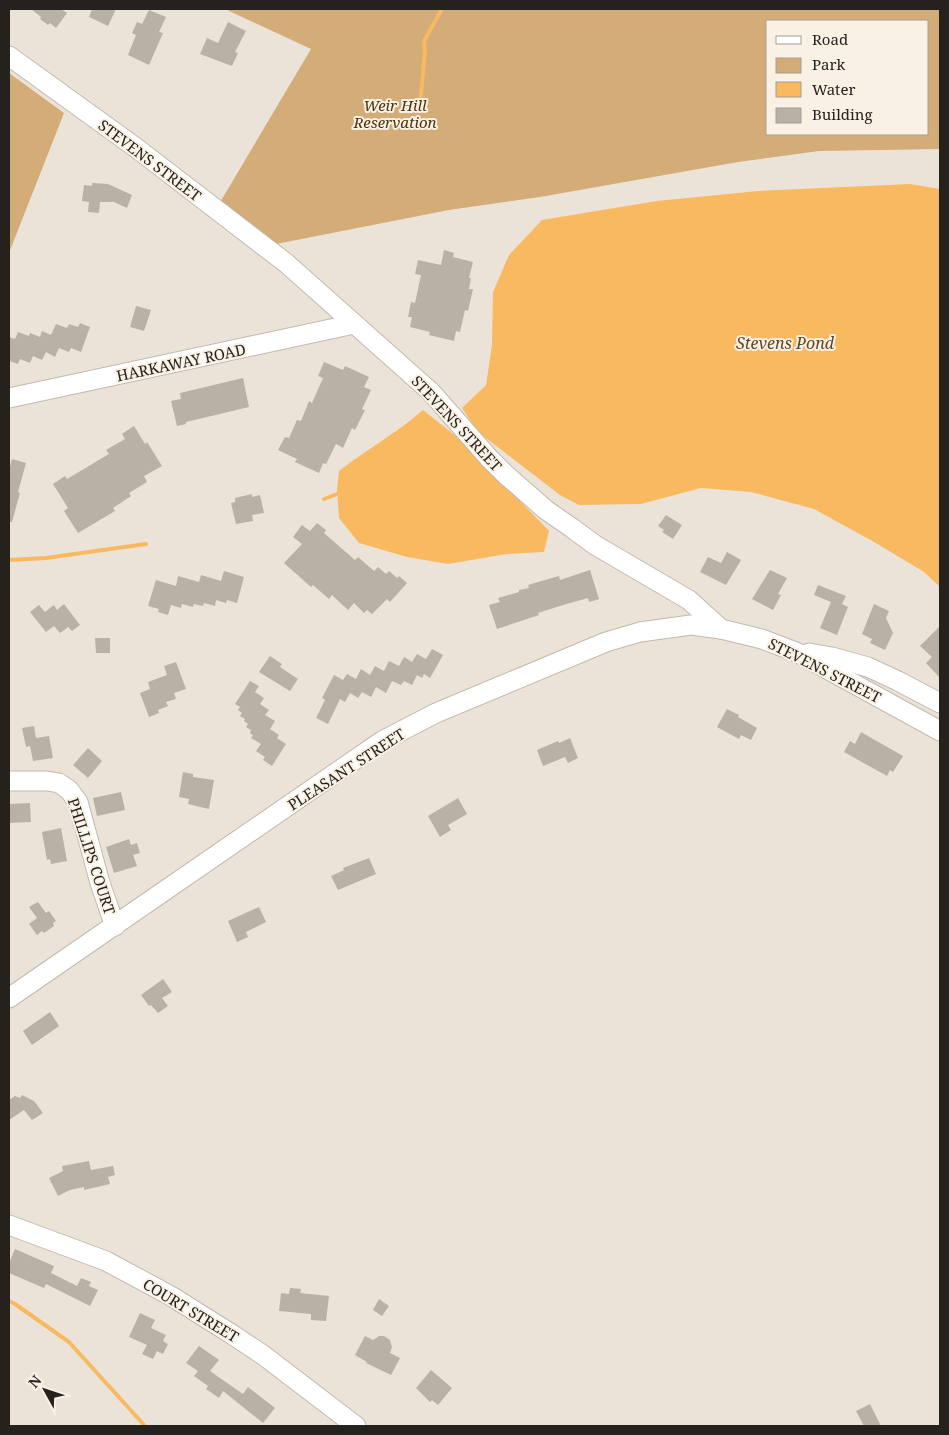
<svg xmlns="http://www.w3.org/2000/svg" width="949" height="1435" font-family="'Noto Serif',serif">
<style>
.green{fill:#d4ac77;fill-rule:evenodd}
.water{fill:#f8b961}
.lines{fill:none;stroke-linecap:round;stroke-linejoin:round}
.stream{stroke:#f8b961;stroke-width:4}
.building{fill:#b9b0a6}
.minor-casing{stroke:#c2b9ae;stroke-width:21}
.minor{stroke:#fff;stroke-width:19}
.labels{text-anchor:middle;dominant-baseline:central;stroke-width:4;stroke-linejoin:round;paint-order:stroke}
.park-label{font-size:15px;font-style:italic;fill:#4a310a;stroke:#faf1e5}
.street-label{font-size:15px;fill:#25221e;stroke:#faf1e5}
.water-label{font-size:16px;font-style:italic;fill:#5e4420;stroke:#faf1e5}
</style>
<rect width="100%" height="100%" fill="#ece3d8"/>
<g class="green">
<path d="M 225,9 L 940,9 L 940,149 L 819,151 L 738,162 L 540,197 L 449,210 L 271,245 L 219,204 L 311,49 ZM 768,21 L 928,21 L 928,134 L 768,134 Z"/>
<polygon points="9,73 64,113 9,253"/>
</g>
<g class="water">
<polygon points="910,184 940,189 940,587 924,572 874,542 814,509 751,492 701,488 641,504 579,505 560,495 478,432 462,408 486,385 492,345 493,292 509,255 542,220 657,201 758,191"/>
<path d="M 423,410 L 462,441 L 549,531 L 544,552 L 507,554 L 448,564 L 407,557 L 359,543 L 339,518 L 337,489 L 339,471 C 366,450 397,433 423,410 Z"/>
</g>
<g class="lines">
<g class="stream">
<polyline points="420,105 425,52 424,41 442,9"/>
<polyline points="324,499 340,493"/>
<polyline points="9,560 46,558 146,544"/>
<polyline points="9,1301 15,1304 69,1342 145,1426"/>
</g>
</g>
<g class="building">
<polygon points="31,9 61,9 67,13 56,28 50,23 48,25 40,19 41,17"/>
<polygon points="92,9 116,9 108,26 89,17"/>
<polygon points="149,10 166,17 159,32 163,33 149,65 128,55 136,35 132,33 137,22 142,24"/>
<polygon points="228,22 246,31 235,52 238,53 232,66 200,54 207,38 218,43"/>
<polygon points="92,183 108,184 132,195 127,208 114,202 100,202 99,213 88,212 89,202 82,201 84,185 92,186"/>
<polygon points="444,250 454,253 453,257 473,262 469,278 471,278 469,289 473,289 468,311 465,310 460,332 456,331 454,341 429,335 430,332 410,327 412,317 408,317 411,302 415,303 421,275 415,274 418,260 441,265"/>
<polygon points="136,306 151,310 144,331 130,327"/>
<polygon points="80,323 90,327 81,352 71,348 69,352 59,348 55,357 46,352 42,360 33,356 30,363 20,359 18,364 9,361 9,337 15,339 18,332 29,336 30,333 40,337 42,331 51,335 56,324 67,328 69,324 78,327"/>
<polygon points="324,362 343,370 345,366 369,377 364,387 371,390 362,409 365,410 355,430 352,428 343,448 336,444 326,464 323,463 319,473 295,462 297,459 278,450 285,437 289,438 297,420 301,421 309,401 312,403 323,378 318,376"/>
<polygon points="243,378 249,407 186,422 186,424 177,426 171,401 181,399 180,393"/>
<polygon points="134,426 145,444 147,442 162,466 144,476 147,482 129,493 131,496 113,508 115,511 78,533 64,511 68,508 53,484 65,476 67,479 109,454 106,450 125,439 122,434"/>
<polygon points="12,459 26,463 18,492 20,493 12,522 9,522 9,470"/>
<polygon points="252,494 252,497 260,495 264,513 252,515 253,521 236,524 231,503 235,502 235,498"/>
<polygon points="666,515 682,525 673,539 662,532 664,530 658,526"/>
<polygon points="317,523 326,530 324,533 355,560 358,557 374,571 378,567 386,574 389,571 397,578 399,576 407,583 390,602 387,599 372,614 367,610 364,613 354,603 348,610 332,595 329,599 313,585 311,587 284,563 302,544 293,537 302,525 310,531"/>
<polygon points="727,552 741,560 726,585 700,572 708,557 721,563"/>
<polygon points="590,570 599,599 589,602 588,598 563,605 538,613 539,615 497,629 489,605 500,602 498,598 519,592 519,590 529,588 528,585 538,582 559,576 560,580"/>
<polygon points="770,570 787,578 778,594 781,595 773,610 752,599"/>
<polygon points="224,571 244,577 237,603 227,600 226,603 216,600 215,606 204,603 203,606 194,604 193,607 182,604 181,608 171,605 168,615 158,612 159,609 148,606 156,580 176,586 178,576 199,582 201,575 221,581"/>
<polygon points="818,585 846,596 842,604 848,607 837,635 820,628 831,602 814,595"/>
<polygon points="64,604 80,625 72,631 68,627 60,633 54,626 46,632 30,612 39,605 45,612 54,605 57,610"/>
<polygon points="874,604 889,611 886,618 893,633 885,650 870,643 872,639 862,634"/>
<polygon points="940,626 940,678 926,663 932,657 920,646"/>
<polygon points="95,638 110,638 110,653 96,653"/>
<polygon points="432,649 443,655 430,678 424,674 422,678 417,675 412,685 404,681 401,685 392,681 386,693 376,687 371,697 362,692 358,698 350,693 345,702 340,699 328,724 316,718 325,700 322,698 334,675 343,680 347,674 356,679 361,669 370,675 375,666 384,671 389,661 399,666 404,657 412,662 417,654 426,659"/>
<polygon points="270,656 282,664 280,667 298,679 290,691 259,672"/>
<polygon points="176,662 186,689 174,693 176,699 166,702 168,706 158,710 159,713 149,717 140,693 150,689 148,682 167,675 164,666"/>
<polygon points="250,681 259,686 255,692 264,698 260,704 269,710 265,715 275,721 270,729 279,735 277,738 286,744 272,766 263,760 265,757 256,751 261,744 251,738 253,735 250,733 251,730 246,727 248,724 244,721 245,719 240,716 242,713 238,710 240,707 235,704"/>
<polygon points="727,709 739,715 738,717 757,728 751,740 741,735 739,739 717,727"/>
<polygon points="34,726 36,738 49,736 53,758 33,761 30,746 26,747 22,728"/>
<polygon points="861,732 903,756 893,772 890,770 887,776 844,752 850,741 855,744"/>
<polygon points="570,738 578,758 568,763 565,757 543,766 537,750 558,741 559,743"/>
<polygon points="88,748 102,761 88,778 73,765"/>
<polygon points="183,772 193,774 193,777 214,780 209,809 188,804 189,799 179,797"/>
<polygon points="121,792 125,810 97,816 93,798"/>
<polygon points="458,798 467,814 448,825 451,830 440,837 428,816"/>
<polygon points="30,803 31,822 9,823 9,804"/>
<polygon points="61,828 67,861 51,864 50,859 47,860 42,832"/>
<polygon points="129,839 131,845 137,843 140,853 133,855 137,866 114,873 106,847"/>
<polygon points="369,858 376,874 338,890 331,876 344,870 343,868"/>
<polygon points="38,902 46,913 49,911 56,921 53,923 54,926 44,933 42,931 37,935 29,924 37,918 29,907"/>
<polygon points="259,907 266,922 246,932 248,937 237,942 228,921"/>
<polygon points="163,979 172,992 162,998 168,1006 158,1013 151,1005 149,1006 141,995"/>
<polygon points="50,1012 59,1026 32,1045 23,1031"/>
<polygon points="22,1095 34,1101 43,1113 32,1120 24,1110 9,1120 9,1100 15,1096 20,1098"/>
<polygon points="89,1161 91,1170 113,1166 115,1175 108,1177 110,1184 84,1190 84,1187 70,1190 58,1196 49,1178 63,1171 62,1166"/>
<polygon points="15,1249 54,1266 51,1273 77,1286 81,1278 91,1282 89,1286 98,1290 90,1306 46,1284 44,1288 9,1273 9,1263"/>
<polygon points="290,1288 301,1289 300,1293 329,1296 326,1321 311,1320 311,1314 279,1311 281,1293 289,1294"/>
<polygon points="379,1299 389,1306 382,1316 373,1310"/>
<polygon points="140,1313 155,1320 151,1328 166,1335 163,1341 168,1344 163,1354 157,1351 153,1359 142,1354 147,1345 129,1337"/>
<polygon points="365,1336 373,1340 379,1336 384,1336 390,1340 392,1347 390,1353 400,1358 391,1375 366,1363 367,1362 355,1355"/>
<polygon points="199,1346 219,1360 210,1371 243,1394 248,1387 275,1408 263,1423 223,1391 219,1398 206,1389 208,1386 194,1376 198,1371 186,1363"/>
<polygon points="431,1370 452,1388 438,1405 432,1400 430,1402 416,1388"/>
<polygon points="870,1404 881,1426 864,1426 856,1411"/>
</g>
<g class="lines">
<g class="minor-casing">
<g id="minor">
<polyline points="9,56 135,147 286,263 431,392 489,458 506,475 546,510 572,528 595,545 689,600 721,629 762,639 796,652 940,731"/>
<polyline points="9,398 354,324"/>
<polyline points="809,653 832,657 868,667 898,681 940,703"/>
<polyline points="9,781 47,781 59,783 69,790 78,802 100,883 115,926"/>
<polyline points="9,998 382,741 436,713 606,642 640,632 691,625 721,629"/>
<polyline points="9,1225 106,1261 171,1296 233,1335 263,1355 356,1426"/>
</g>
</g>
<use href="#minor" class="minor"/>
</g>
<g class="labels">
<g class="park-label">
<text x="395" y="105">Weir Hill<tspan x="395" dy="17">Reservation</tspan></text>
</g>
<g class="street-label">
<text transform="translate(150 160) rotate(37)">STEVENS STREET</text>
<text transform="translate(181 362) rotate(-12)">HARKAWAY ROAD</text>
<text transform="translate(457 423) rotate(47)">STEVENS STREET</text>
<text transform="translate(825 670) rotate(27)">STEVENS STREET</text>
<text transform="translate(346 769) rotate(-33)">PLEASANT STREET</text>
<text transform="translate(92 856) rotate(72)">PHILLIPS COURT</text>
<text transform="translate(191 1310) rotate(31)">COURT STREET</text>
</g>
<g class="water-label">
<text x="785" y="343">Stevens Pond</text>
</g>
</g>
<rect width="949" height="1435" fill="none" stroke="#25221e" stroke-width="20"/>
<rect x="766" y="20" width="162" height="115" fill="#faf1e5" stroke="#a59e95"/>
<rect x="776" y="36" width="25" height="8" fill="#ffffff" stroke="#a59e95"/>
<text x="812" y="45" font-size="15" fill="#25221e">Road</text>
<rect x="776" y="58" width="25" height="15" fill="#d4ac77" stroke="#a59e95"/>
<text x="812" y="70" font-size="15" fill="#25221e">Park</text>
<rect x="776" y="82" width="25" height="15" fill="#f8b961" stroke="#a59e95"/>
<text x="812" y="95" font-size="15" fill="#25221e">Water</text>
<rect x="776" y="108" width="25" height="15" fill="#b9b0a6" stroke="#a59e95"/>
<text x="812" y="120" font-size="15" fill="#25221e">Building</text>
<g transform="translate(45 1390) rotate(310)" stroke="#faf1e5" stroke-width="4" paint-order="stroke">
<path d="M0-4L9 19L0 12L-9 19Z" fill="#25221e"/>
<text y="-8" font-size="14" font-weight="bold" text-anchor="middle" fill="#25221e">N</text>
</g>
</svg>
